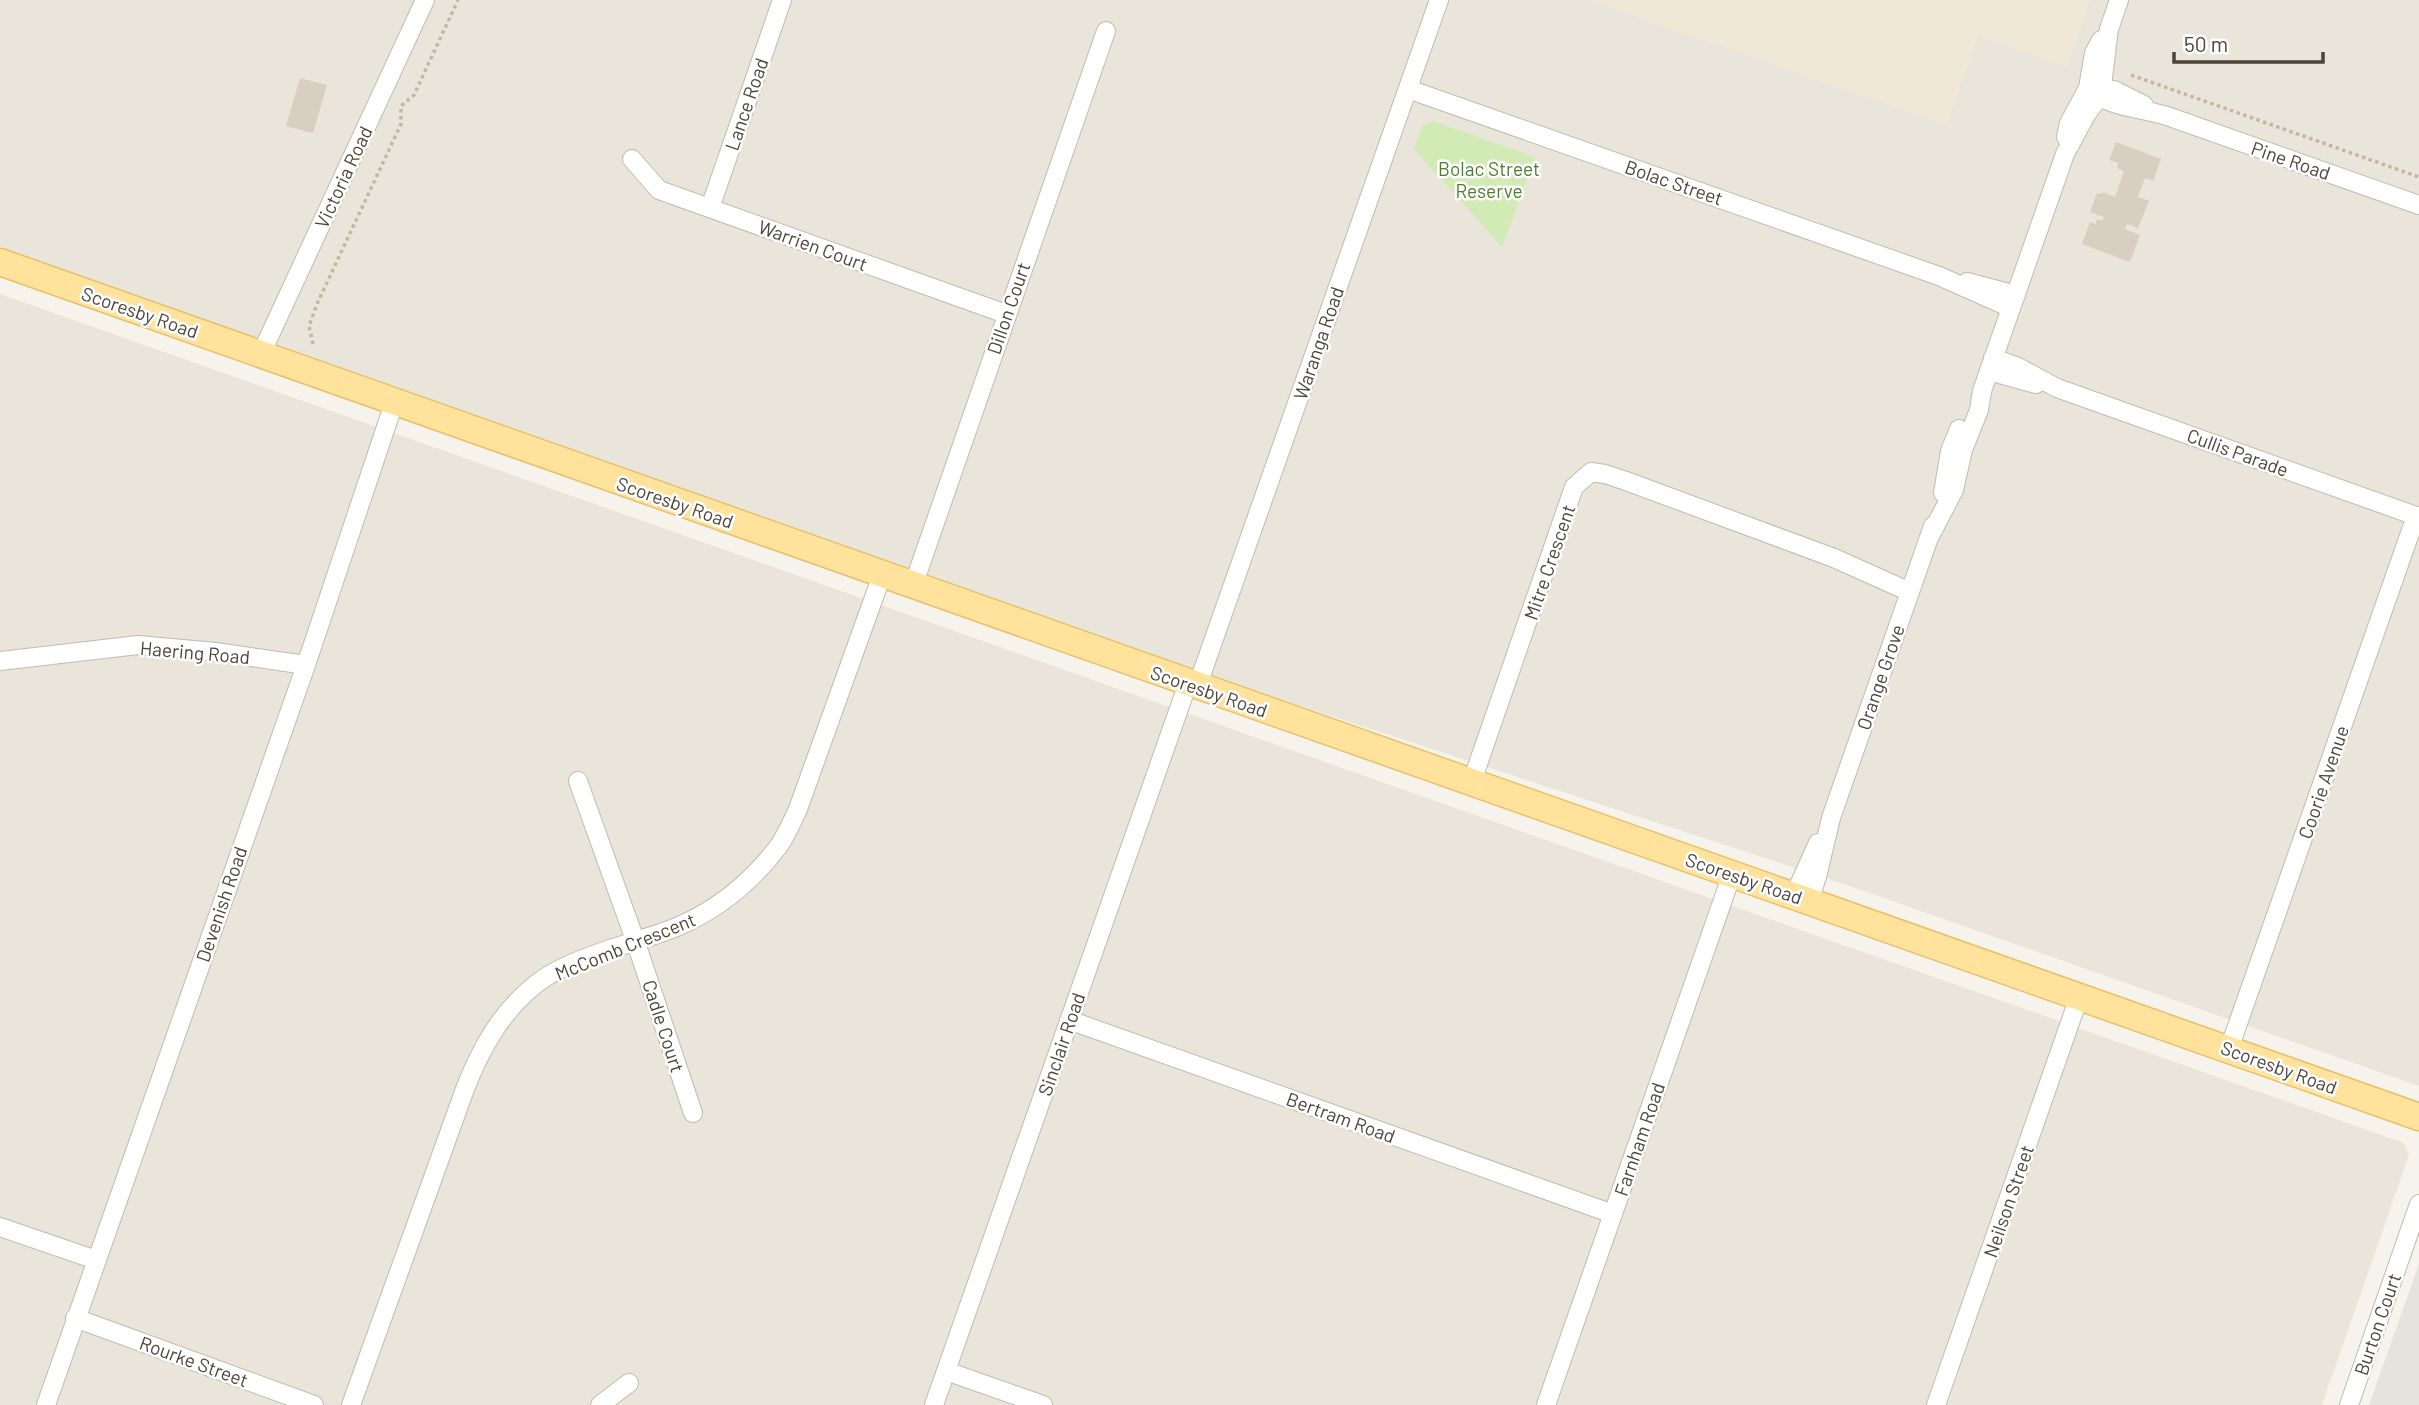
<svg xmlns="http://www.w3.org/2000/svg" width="2419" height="1405" font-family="Barlow,sans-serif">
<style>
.residential{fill:#eae5da}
.industrial{fill:#e6e2dd}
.education{fill:#efe8d6}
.green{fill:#d2eab5}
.building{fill:#d8cfc1}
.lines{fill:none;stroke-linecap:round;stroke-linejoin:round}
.street-casing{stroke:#c2bbae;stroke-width:20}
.primary-casing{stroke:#e6c16a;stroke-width:29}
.path{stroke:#c4b79f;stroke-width:3.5;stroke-dasharray:3.5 3.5;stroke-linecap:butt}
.street{stroke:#fff;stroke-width:18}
.primary{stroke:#ffe39c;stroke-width:26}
.labels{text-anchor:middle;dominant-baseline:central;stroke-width:5;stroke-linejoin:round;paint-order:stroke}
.street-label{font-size:19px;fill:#4b4439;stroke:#fff}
.park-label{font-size:19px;fill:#4a7f2a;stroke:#fff}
</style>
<rect width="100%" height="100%" fill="#f6f3ec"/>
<g class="residential">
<polygon points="0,0 2419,0 2419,1086 1841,883 1166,662 0,247"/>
<polygon points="0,294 2404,1143 2409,1155 2322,1405 0,1405"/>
</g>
<polygon class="industrial" points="2419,1264 2419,1405 2369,1405"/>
<polygon class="education" points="1588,0 2090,0 2067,67 1978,36 1947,125"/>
<polygon class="green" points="1433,121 1535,157 1502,247 1414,149 1422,126"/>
<g class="building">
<polygon points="300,78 327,85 313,133 286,126"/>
<polygon points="2116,142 2161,159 2153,181 2145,178 2138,197 2149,201 2138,228 2127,224 2125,229 2140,235 2130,262 2082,244 2090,222 2096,224 2097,219 2102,221 2104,217 2090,212 2097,193 2102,194 2103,192 2115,197 2124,171 2117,168 2118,163 2109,160"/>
</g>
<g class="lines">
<g class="street-casing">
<g id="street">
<path d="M 2088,88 C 2111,109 2139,107 2167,116 C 2251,145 2335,175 2419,205"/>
<polyline points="2092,88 2114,90 2144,105"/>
<polyline points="1408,89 1939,276 2011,308"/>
<polyline points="2066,137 2069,123 2088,88 2094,53 2101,40"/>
<polyline points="632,159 659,190 1006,314"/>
<polyline points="710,208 782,0"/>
<polyline points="1967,282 2016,295"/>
<polyline points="261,354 425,0"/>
<polyline points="1993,358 2018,367 2057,388 2419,517"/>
<polyline points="1989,371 2036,384"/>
<polyline points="1943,493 1950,451 1959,429"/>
<polyline points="1930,536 1954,490 1963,450 1979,410 1982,391 2065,154 2086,115 2101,94 2109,29 2119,0"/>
<polyline points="913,586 1106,31"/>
<polyline points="0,661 138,645 216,652 306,665"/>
<polyline points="1197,687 1439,0"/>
<polyline points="578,781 635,940 693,1113"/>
<polyline points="1471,784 1574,487 1591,472 1605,474 1626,481 1834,558 1910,592"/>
<polyline points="1794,896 1818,843"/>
<polyline points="1809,901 1817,877 1831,818 1933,526"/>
<polyline points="1069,1020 1613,1214"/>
<polyline points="2229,1049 2416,516"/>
<polyline points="0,1227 96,1260"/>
<polyline points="75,1318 314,1405"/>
<polyline points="946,1371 1043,1405"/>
<polyline points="46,1405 306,665 394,403"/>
<path d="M 351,1405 L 465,1089 C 481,1048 501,1012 536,984 C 558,967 587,957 613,948 C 635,941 658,935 679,926 C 718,909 752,881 778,847 C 786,836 792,822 798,809 L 882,575"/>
<polyline points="600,1405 629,1383"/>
<polyline points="934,1405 1188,683"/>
<polyline points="1546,1405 1732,874"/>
<polyline points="1936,1405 2079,997"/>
<polyline points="2349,1405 2419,1204"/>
</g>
</g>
<g class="primary-casing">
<polyline id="primary" points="0,262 2419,1117"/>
</g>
<g class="path">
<polyline points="2131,75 2419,177"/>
<polyline points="313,344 309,326 317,304 401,124 401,106 414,95 458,0"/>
</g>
<use href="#street" class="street"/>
<use href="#primary" class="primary"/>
</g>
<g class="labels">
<g class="street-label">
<text transform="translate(746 104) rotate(-71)">Lance Road</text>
<text transform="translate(2291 160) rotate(19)">Pine Road</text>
<text transform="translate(343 177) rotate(-65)">Victoria Road</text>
<text transform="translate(1674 182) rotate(19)">Bolac Street</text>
<text transform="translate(813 245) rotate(20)">Warrien Court</text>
<text transform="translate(1008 308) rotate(-71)">Dillon Court</text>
<text transform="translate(140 312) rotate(19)">Scoresby Road</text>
<text transform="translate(1318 343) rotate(-71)">Waranga Road</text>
<text transform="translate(2238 452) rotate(20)">Cullis Parade</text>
<text transform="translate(675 502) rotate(19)">Scoresby Road</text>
<text transform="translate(1549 562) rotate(-71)">Mitre Crescent</text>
<text transform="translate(195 652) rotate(5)">Haering Road</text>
<text transform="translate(1880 677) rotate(-71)">Orange Grove</text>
<text transform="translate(1209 691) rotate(19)">Scoresby Road</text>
<text transform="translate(2323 782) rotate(-71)">Coorie Avenue</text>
<text transform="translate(1744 878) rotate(19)">Scoresby Road</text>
<text transform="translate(221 904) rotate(-71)">Devenish Road</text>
<text transform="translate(625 946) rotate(-22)">McComb Crescent</text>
<text transform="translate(664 1026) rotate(72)">Cadle Court</text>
<text transform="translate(1061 1044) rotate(-71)">Sinclair Road</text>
<text transform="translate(2279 1067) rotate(20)">Scoresby Road</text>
<text transform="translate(1341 1117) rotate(20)">Bertram Road</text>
<text transform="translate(1639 1139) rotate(-71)">Farnham Road</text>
<text transform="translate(2008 1201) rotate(-71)">Neilson Street</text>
<text transform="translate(2377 1324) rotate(-71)">Burton Court</text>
<text transform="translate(194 1361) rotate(20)">Rourke Street</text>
</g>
<g class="park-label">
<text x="1489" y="168">Bolac Street<tspan x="1489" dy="22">Reserve</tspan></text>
</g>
</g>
<path d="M2174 52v10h149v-10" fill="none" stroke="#4b4439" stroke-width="3.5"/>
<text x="2184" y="52" font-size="21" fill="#4b4439" stroke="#ffffff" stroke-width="5" paint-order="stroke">50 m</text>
</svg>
